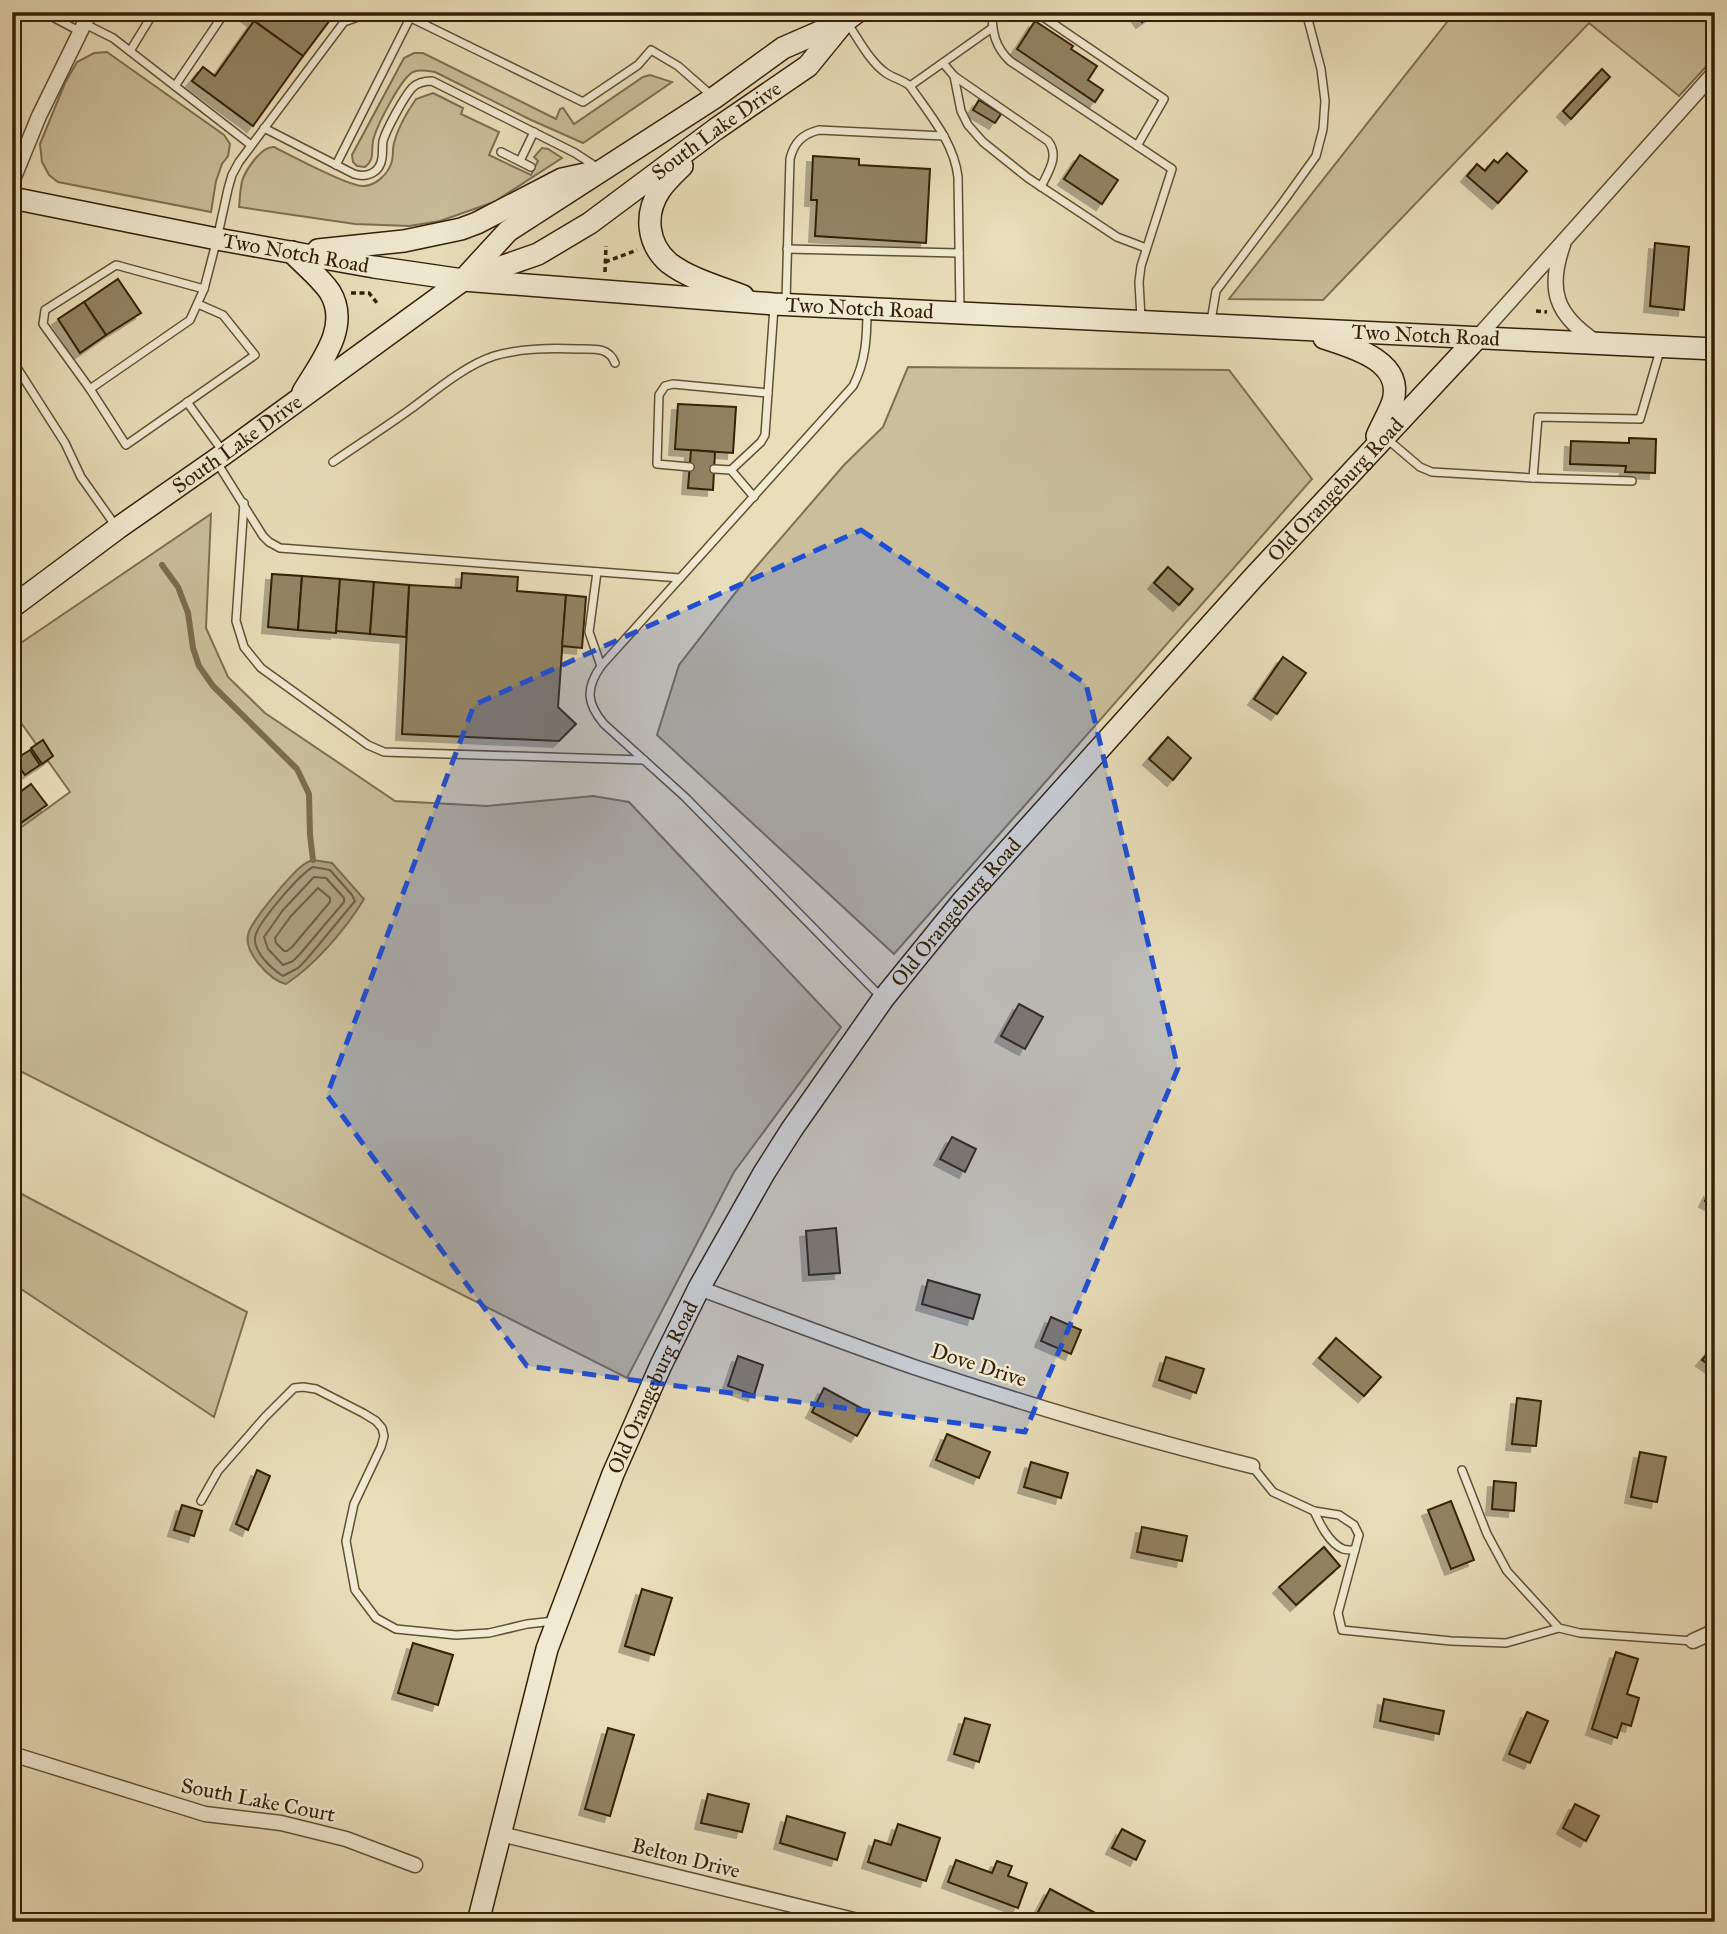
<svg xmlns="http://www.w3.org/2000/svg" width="1727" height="1934" font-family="'IM FELL Great Primer',serif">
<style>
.green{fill:#cabe9b;stroke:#7f6f50;stroke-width:2}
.water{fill:#ab9d7d;stroke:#7b6b4d;stroke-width:2}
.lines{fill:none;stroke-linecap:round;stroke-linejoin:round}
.shore{stroke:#705e42;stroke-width:2}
.stream{stroke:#7b6b4d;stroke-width:6}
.building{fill:#928364;stroke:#342006;stroke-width:2;filter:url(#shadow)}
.lane-casing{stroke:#615033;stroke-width:10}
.street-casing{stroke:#615033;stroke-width:17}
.secondary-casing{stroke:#342006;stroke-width:24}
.path{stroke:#342006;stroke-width:3.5;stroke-dasharray:5 3.5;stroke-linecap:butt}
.lane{stroke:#f1ead2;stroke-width:7}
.street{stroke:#f1ead2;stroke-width:14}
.secondary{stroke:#f1ead2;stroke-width:21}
.marked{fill:#1d4ed8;fill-opacity:0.2;stroke:#1d4ed8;stroke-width:5;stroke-dasharray:14 9;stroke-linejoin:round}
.labels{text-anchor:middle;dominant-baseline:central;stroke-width:5;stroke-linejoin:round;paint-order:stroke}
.street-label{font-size:21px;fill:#342006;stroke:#f1ead2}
</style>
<defs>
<filter id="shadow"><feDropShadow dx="-6" dy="6" stdDeviation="0" flood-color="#0004"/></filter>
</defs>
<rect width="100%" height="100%" fill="#e9deba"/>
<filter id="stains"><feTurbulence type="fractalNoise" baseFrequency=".00286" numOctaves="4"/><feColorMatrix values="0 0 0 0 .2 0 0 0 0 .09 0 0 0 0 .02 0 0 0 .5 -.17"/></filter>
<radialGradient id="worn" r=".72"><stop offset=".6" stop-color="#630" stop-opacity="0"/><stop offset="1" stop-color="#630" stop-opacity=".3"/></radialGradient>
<g class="green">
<polygon points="1455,12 1715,12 1715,57 1679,96 1589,23 1323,300 1229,299"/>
<polygon points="107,52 224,135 230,144 228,156 222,164 216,181 211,212 58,182 49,175 42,162 40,144 65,83 77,62 94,53"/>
<path d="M 414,53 L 423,53 L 556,119 L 560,109 L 563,108 L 574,124 L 643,77 L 650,75 L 672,82 L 583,143 L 529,119 L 435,72 C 428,71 420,69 413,72 C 401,78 378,124 374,137 C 370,149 376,159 365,167 L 357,166 L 353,162 L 352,155 L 404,58 Z"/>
<path d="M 433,93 L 463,108 L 461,114 L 499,132 L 489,155 L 531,175 L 538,161 L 534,157 L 542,148 L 548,149 L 562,158 L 494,202 L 440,221 L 409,226 L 355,224 L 239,207 C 240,198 240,187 243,178 C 248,167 262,146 274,147 C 290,155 349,187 363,186 C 375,186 387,175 391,164 C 394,157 392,150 394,143 C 398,127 407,112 416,99 Z"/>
<polygon points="908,367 1229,370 1312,479 894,954 657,735 679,665 750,574 844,465 883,427"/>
<polygon points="211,514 206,628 228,677 265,713 395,801 487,806 593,796 629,802 841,1027 734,1172 627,1378 12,1067 12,834 70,792 12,710 12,649"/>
<polygon points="12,1189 247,1312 214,1417 12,1283"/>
</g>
<path class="water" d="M 313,860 L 332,863 L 364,899 C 346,929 315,965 286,984 C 270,980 244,953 248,935 C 250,922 292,873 303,865 C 306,863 309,861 313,860 Z"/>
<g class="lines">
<g class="shore">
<path d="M 313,867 L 330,870 L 352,895 L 355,901 L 306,960 L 298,968 L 283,976 C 272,969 254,953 255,938 C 256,924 300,874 313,867 Z"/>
<polygon points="314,877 326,878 344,898 344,902 300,954 293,961 283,965 268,949 264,937 283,910"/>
<polygon points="318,888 330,898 330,902 292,947 287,951 284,951 276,943 275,938 291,916"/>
</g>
<polyline class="stream" points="162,565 178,587 188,613 193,648 199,666 213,686 297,769 309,794 310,835 313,860"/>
</g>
<g class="building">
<polygon points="242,12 336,12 303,56"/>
<polygon points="1135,12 1156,12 1142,22"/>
<polygon points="254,21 303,56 253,126 192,81 203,67 215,76"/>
<polygon points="1035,21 1073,46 1071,49 1097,66 1088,80 1103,90 1095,102 1017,49"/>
<polygon points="1602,69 1610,77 1571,119 1563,111"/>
<polygon points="979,100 1001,114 995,123 973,110"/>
<polygon points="1507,153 1527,171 1498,203 1467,176 1477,164 1485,171 1494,160 1498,163"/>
<polygon points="1080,155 1118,180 1102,204 1064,179"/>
<polygon points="813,156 859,159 859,165 930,169 926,243 815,236 817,200 811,200"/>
<polygon points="1655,243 1689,247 1684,310 1650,306"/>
<polygon points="118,279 141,313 106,335 84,302"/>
<polygon points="84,302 106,335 80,353 58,319"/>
<polygon points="678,404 736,407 733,453 675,449"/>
<polygon points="1629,438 1656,439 1655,473 1625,472 1626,466 1570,464 1571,441 1629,443"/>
<polygon points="691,450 715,452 713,490 688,488"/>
<polygon points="1168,567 1193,589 1179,605 1154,583"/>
<polygon points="462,573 518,577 517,591 566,595 558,707 576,724 559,741 402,734 409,585 461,588"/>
<polygon points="272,574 302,576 298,630 268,627"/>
<polygon points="302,576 340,579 336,633 298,630"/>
<polygon points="340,579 374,582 370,634 336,631"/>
<polygon points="374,582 409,585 406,637 370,634"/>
<polygon points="566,595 586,597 582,648 562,646"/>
<polygon points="1283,657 1306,673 1277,714 1254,699"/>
<polygon points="1168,737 1191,758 1173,780 1149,759"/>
<polygon points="43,740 53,756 42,764 31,748"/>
<polygon points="30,750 40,765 25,775 14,760"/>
<polygon points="31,784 47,805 12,829 12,798"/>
<polygon points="1019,1004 1043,1017 1025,1049 1001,1036"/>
<polygon points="952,1137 976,1149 965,1172 940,1159"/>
<polygon points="1710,1191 1715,1194 1715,1206 1705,1201"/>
<polygon points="836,1228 840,1273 809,1275 806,1231"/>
<polygon points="928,1280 980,1295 973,1319 922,1304"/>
<polygon points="1051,1317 1081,1330 1071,1354 1041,1341"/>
<polygon points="1336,1338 1381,1377 1364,1396 1319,1358"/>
<polygon points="1715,1344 1715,1369 1702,1360"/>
<polygon points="738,1356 763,1365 754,1395 728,1386"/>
<polygon points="1166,1357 1204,1369 1196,1393 1159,1380"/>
<polygon points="824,1388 870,1413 857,1436 812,1412"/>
<polygon points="1517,1398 1541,1401 1536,1446 1512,1444"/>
<polygon points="947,1434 990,1452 979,1478 936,1460"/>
<polygon points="1640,1452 1666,1457 1657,1502 1631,1497"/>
<polygon points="1031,1462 1068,1473 1061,1498 1024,1487"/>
<polygon points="257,1470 270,1476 248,1530 236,1524"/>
<polygon points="1494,1481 1516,1483 1514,1511 1492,1509"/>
<polygon points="1451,1501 1474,1560 1451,1569 1428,1510"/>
<polygon points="182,1505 202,1511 194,1536 174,1530"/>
<polygon points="1142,1527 1187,1536 1182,1561 1137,1552"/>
<polygon points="1324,1547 1340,1566 1296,1605 1279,1587"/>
<polygon points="642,1589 672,1598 654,1655 625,1646"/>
<polygon points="413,1643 453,1655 438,1705 398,1693"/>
<polygon points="1616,1652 1638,1659 1627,1694 1639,1698 1631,1726 1622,1723 1617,1738 1592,1729"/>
<polygon points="1384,1699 1444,1711 1439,1734 1380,1721"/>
<polygon points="1527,1712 1548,1721 1530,1763 1509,1754"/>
<polygon points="965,1718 990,1725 979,1762 954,1754"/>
<polygon points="608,1728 634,1735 610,1816 585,1809"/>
<polygon points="708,1794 749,1804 742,1832 701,1823"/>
<polygon points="1575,1804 1599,1816 1586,1841 1563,1828"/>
<polygon points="787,1816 845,1833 837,1860 780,1843"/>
<polygon points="898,1824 940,1838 926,1881 868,1862 875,1840 891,1845"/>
<polygon points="1122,1829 1145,1841 1136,1860 1112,1848"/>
<polygon points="956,1860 992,1873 997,1861 1012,1866 1008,1876 1027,1883 1018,1908 948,1882"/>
<polygon points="1050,1889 1101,1916 1098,1922 1056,1922 1038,1912"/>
</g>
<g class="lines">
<g class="lane-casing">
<g id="lane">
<polyline points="43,12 81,32"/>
<polyline points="399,12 583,102 638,65 651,50 678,66 711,95"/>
<path d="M 992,12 C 992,32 995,47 1010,61 L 1172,169 L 1141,266 L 1139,282 L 1141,318"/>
<polyline points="1036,12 1164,99 1137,146"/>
<polyline points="85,24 113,38 251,145"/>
<path d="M 848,24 C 859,40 870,62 886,73 C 893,78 903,80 910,86 C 929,114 954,142 958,177 L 960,310"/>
<polyline points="130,51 154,12"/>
<path d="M 943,63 L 954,76 L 1048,141 C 1060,156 1048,172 1041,187"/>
<polyline points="954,76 961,111 968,125 983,142 1028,178 1117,237 1146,248"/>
<polyline points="175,86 225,12"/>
<polyline points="910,86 992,28"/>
<path d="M 264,128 L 354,174 C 367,178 380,173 382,158 C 383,152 382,147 383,141 C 386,130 404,97 412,88 C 417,83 424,81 432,81 L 575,153 L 598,168"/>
<polyline points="501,152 531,167"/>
<polyline points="520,161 534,132"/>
<polyline points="336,165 410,18"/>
<polyline points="787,249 959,253"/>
<path d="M 786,301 L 790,159 C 794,142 803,134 819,130 L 944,136"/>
<polyline points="198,304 223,315 255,355 126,445 90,389 43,324 45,310 116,265 204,289"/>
<path d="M 867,309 C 867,337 866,361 853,386 L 601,666 C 585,689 587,704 604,724 L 685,797 L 880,996"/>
<polyline points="1211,321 1216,291 1283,202 1316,156 1323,129 1325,101 1321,69 1306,12"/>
<polyline points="12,360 65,443 81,477 115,525"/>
<polyline points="90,389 190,320 204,289 217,239 228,189 232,175 239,162 344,22 372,12"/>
<polyline points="187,402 224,453"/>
<polyline points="1387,439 1420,467 1432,472 1533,478 1538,417 1640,419 1661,347"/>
<polyline points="216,461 263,536 269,542 280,548 680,578"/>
<path d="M 333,462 C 359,444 386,427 412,408 C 436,390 466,365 494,356 C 521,348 551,348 579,349 C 594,349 609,347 615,363"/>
<polyline points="690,467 657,464 659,395 665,386 673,384 768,393"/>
<polyline points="714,469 731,470 754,497"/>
<polyline points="731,470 761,442 765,435 774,307"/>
<polyline points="1533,478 1632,481"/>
<polyline points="244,503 236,621 244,647 261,668 368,745 384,752 644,760"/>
<polyline points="597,572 589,632 601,666"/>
<polyline points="1715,663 1713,669 1715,685"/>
<polyline points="1252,1466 1273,1492 1314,1511 1339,1515 1354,1525 1359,1535 1338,1613 1342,1630 1451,1641 1506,1643 1559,1628"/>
<polyline points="1462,1470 1487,1534 1507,1571 1559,1628 1580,1633 1693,1641"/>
<polyline points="201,1501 218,1471 265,1417 294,1388 303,1387 316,1389 363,1413 376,1421 382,1428 384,1436 381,1447 354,1504 346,1541 355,1590 376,1618 396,1629 456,1635 489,1633 527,1624 554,1621"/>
<path d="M 1314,1511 C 1320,1524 1329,1543 1343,1549 C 1344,1550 1354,1550 1355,1550"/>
</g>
</g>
<g class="street-casing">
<g id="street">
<polyline points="12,182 39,116 90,12"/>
<path d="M 1563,245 C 1547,290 1556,315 1595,341"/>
<polyline points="1477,338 1715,72"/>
<path d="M 699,1288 C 771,1315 842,1342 914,1367 C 1025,1404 1138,1438 1252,1466"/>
<polyline points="1693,1641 1715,1631"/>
<polyline points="12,1754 205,1814 281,1823 346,1839 415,1865"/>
<polyline points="501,1834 862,1922"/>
</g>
</g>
<g class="secondary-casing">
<g id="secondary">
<path d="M 682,166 C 675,173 666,181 660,190 C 644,214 647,244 669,263 C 690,279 720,287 743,296"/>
<path id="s1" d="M 12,198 L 217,239 L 374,267 L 463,280 L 774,304 L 1715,349"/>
<polyline points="318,250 404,241 461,229 477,223 562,179 590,173"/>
<path d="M 292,252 C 304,265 320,277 330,292 C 351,327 320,363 303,392"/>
<path id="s2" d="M 472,277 L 538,254 L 590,223 L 716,129 L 808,66 L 843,23"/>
<path d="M 1324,338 C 1352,347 1404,361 1393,401 C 1389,413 1382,424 1377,436"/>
<path id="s3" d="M 12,607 L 118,528 L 224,454 L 463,280 L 508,231 L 714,98 L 783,48 L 845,21 L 857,12"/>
<path id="s4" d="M 478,1922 L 547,1649 L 613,1474 L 661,1365 L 699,1288 L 764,1173 L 792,1129 L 883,999 L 961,903 L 1253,578 L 1477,338"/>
</g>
</g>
<g class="path">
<polyline points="605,262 637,250"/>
<polyline points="605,272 606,246"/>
<polyline points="351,293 369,293 377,303"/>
<polyline points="1536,311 1547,312"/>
</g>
<use href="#lane" class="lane"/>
<use href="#street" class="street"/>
<use href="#secondary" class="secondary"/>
</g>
<path class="marked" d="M 861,530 L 1086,684 L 1178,1068 L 1025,1432 L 527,1366 L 327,1095 L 474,705 Z"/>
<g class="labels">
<g class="street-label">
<text stroke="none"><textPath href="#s2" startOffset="287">South Lake Drive</textPath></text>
<text stroke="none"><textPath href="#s1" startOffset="289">Two Notch Road</textPath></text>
<text stroke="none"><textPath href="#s1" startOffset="856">Two Notch Road</textPath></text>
<text stroke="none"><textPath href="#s1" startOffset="1423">Two Notch Road</textPath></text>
<text stroke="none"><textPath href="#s3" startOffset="278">South Lake Drive</textPath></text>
<text stroke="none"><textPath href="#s4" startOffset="1698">Old Orangeburg Road</textPath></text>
<text stroke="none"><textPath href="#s4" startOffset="1130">Old Orangeburg Road</textPath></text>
<text transform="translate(979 1365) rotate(18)">Dove Drive</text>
<text stroke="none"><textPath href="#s4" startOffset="564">Old Orangeburg Road</textPath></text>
<text transform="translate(258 1800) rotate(11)">South Lake Court</text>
<text transform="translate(686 1858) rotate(14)">Belton Drive</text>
</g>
</g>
<rect width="1727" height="1934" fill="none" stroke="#e9deba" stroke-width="42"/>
<rect x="14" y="14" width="1699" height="1906" fill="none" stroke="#342006" stroke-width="3.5"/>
<rect x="21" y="21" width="1685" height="1892" fill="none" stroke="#342006" stroke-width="2"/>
<rect width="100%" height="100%" filter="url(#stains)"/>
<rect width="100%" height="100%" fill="url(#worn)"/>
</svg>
